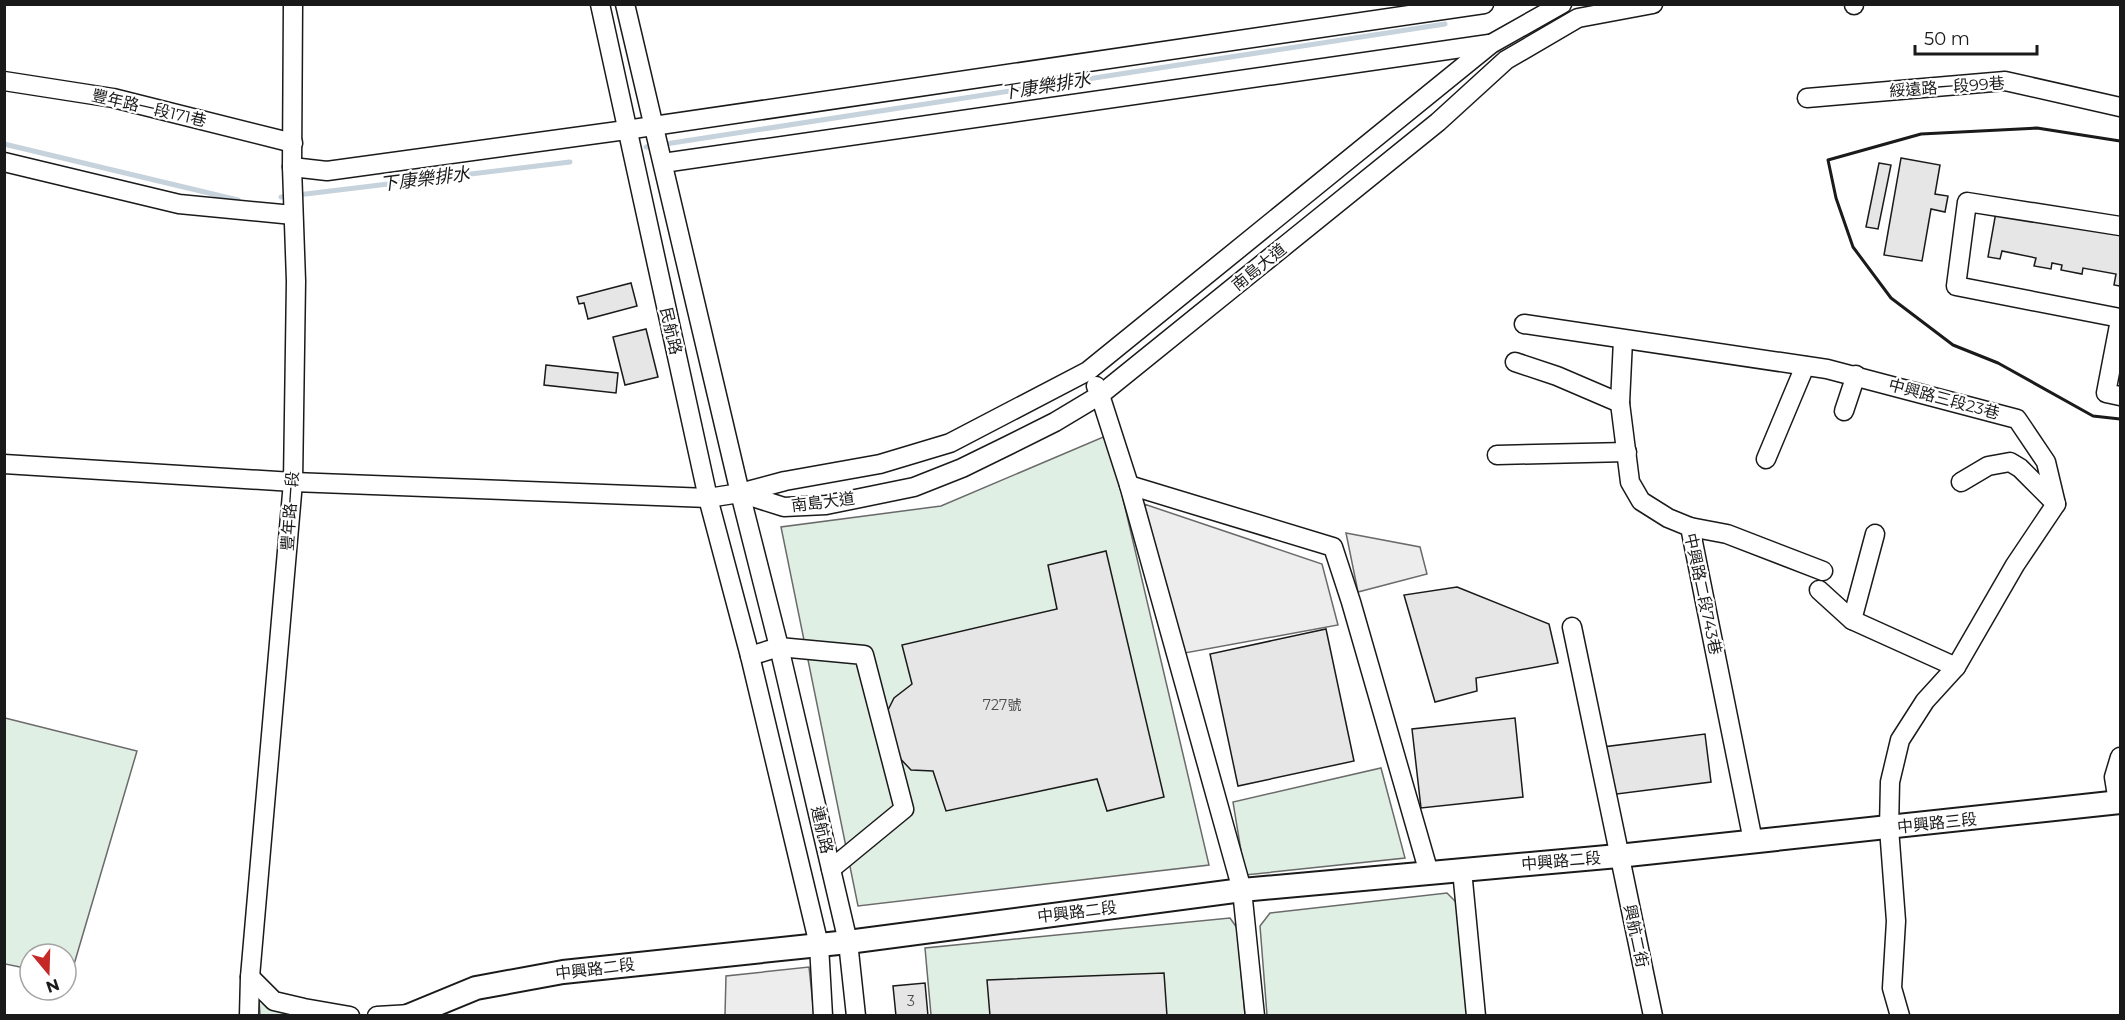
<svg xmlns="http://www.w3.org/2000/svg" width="2125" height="1020" font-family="Montserrat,'Noto Sans TC',sans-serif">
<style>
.green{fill:#e0efe3;stroke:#6a6a6a;stroke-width:1.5}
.parking{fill:#ededed;stroke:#6a6a6a;stroke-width:1.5}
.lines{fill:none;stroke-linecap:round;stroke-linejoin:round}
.stream{stroke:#c6d2dc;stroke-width:5}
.building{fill:#e6e6e6;stroke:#1a1a1a;stroke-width:1.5}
.minor-casing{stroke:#1a1a1a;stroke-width:21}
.major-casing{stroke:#1a1a1a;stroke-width:26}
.minor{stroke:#fff;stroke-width:18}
.major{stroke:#fff;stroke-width:22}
.wall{stroke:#1a1a1a;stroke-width:3}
.labels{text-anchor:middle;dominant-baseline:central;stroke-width:4.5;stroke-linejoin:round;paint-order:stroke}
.number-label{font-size:14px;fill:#4d4d4d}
.street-label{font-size:16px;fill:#1a1a1a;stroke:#fff}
.water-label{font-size:18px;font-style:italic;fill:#1a1a1a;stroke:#fff}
</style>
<rect width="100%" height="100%" fill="#fff"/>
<g class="green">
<polygon points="1108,435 1209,865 858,906 781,527 941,506"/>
<polygon points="5,718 137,751 70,978 66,977 66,954 30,954 30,969 5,964"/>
<polygon points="1381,768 1405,858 1245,875 1233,802"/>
<polygon points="1447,893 1459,905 1468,1015 1267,1015 1260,926 1270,913"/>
<polygon points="1230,918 1237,928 1245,1015 931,1015 925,948"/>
<polygon points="259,999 267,1005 313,1015 260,1015"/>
</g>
<g class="parking">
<polygon points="1144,504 1322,564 1338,625 1185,653"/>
<polygon points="1346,533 1420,547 1427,574 1358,592"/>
<polygon points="809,967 814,1015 725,1015 726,976"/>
</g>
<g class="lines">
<g class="stream">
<polyline points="4,144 238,200"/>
<polyline points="646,147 1445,24"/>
<polyline points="281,197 570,162"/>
</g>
</g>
<g class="building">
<polygon points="1901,158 1940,165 1935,194 1948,196 1945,212 1931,209 1922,261 1884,255"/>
<polygon points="1879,163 1891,165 1878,229 1866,227"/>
<polygon points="1996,212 2120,235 2120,286 2114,285 2116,274 2083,268 2082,274 2061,270 2062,265 2052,263 2051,269 2034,266 2036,258 2002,251 2000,259 1988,257"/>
<polygon points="631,283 637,306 588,319 584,303 579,304 577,297"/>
<polygon points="646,329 658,377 625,385 613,337"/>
<polygon points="546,365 618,373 616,393 544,385"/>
<polygon points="1106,551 1164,797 1107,811 1097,779 946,811 933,771 911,770 893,751 883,720 894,698 912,684 902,645 1057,609 1048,565"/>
<polygon points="1457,587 1549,624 1558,663 1476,678 1477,691 1435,702 1404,595"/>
<polygon points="1326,629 1354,761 1238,786 1210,654"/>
<polygon points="1515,718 1523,797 1421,808 1412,729"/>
<polygon points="1705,734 1711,782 1609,795 1603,747"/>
<polygon points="1164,973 1167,1016 990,1016 987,980"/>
<polygon points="925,983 928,1016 896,1016 893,986"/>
</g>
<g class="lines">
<g class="minor-casing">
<g id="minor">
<polyline points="600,4 708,498 750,656 819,945 823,1016"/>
<polyline points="625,4 740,493 779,647 848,942 856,1016"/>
<polyline points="1854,5 1854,4"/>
<polyline points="4,81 113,98 293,143"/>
<polyline points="1807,98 2005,81 2120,107"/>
<polyline points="4,162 179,204 293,215"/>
<polyline points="663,163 1489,44"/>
<polyline points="292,167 327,171 626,130 1484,4"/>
<polyline points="2120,226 1967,202 1956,286 2120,318"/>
<polyline points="2120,320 2106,393 2120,396"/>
<polyline points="1524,324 1827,369 2017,419 2046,462 2056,504 2015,565 1956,667 1925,701 1900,740 1890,782 1889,828 1896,921 1892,988 1900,1016"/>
<polyline points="1623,340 1620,403 1630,482 1641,501 1668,518 1690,527 1753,841"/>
<polyline points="1515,362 1557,376 1620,403"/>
<polyline points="1096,386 1100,395 1129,485 1242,890 1255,1016"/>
<polyline points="1844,411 1856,375"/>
<polyline points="1497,455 1627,452"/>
<polyline points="1766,459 1805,366"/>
<polyline points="4,464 293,482 708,498 740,493 785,481 880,464 950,443 1088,371 1491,44 1562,4"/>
<polyline points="1961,482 1988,466 2010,462 2020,468 2056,504"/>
<polyline points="1129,485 1333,547 1351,602 1429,873"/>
<polyline points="740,493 784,507 826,505 914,487 962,468 1009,445 1055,422 1100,395 1438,122 1506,60 1578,18 1653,4"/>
<polyline points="1690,527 1727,534 1823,571"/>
<polyline points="1819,590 1852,620 1956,667"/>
<polyline points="1852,620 1875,534"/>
<polyline points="1572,627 1653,1016"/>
<polyline points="750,656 779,647 864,655 904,809 831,869"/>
<polyline points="2118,802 2114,777 2120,757"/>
<polyline points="1462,870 1476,1016"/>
<polyline points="250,977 274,1001 304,1008 350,1016"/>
<polyline points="249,1016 250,977 293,482 296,281 292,167 293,4"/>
<polyline points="377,1016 411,1014"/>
</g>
</g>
<g class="major-casing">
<polyline id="major" points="408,1016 476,988 563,972 848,942 1242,890 1618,856 2120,802"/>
</g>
<use href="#minor" class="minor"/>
<use href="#major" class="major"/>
<polyline class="wall" points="2120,141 2037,128 1921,134 1828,160 1836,198 1853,247 1891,298 1953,345 1998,363 2093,416 2120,419"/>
</g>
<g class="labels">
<g class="number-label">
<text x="1002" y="705">727號</text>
<text x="911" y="1001">3</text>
</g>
<g class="street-label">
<text transform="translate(1947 87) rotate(-4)">綏遠路一段99巷</text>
<text transform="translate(149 108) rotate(13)">豐年路一段171巷</text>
<text transform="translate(1259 267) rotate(-39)">南島大道</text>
<text transform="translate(671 331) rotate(77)">民航路</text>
<text transform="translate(1944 399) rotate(15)">中興路三段23巷</text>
<text transform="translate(823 502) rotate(-7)">南島大道</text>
<text transform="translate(290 511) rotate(-86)">豐年路一段</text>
<text transform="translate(1703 594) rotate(78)">中興路二段743巷</text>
<text transform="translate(1937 823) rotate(-6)">中興路三段</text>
<text transform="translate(822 830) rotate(77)">連航路</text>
<text transform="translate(1561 861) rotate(-5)">中興路二段</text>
<text transform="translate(1077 912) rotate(-7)">中興路二段</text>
<text transform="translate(1636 936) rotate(78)">興航二街</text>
<text transform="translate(595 969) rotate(-7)">中興路二段</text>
</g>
<g class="water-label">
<text transform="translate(1046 86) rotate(-9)">下康樂排水</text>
<text transform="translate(425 179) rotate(-7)">下康樂排水</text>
</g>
</g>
<rect width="2125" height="1020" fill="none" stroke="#1a1a1a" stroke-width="12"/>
<g transform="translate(48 972) rotate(161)"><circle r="28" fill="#ffffff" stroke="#a3a3a3" stroke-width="1.5"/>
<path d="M0-4.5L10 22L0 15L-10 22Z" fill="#c62828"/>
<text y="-9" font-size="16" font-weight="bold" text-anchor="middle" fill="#1a1a1a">N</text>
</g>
<path d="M1915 45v9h122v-9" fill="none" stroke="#1a1a1a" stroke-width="3"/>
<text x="1924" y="45" font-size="18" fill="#1a1a1a" stroke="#ffffff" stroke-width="4.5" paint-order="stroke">50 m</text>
</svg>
